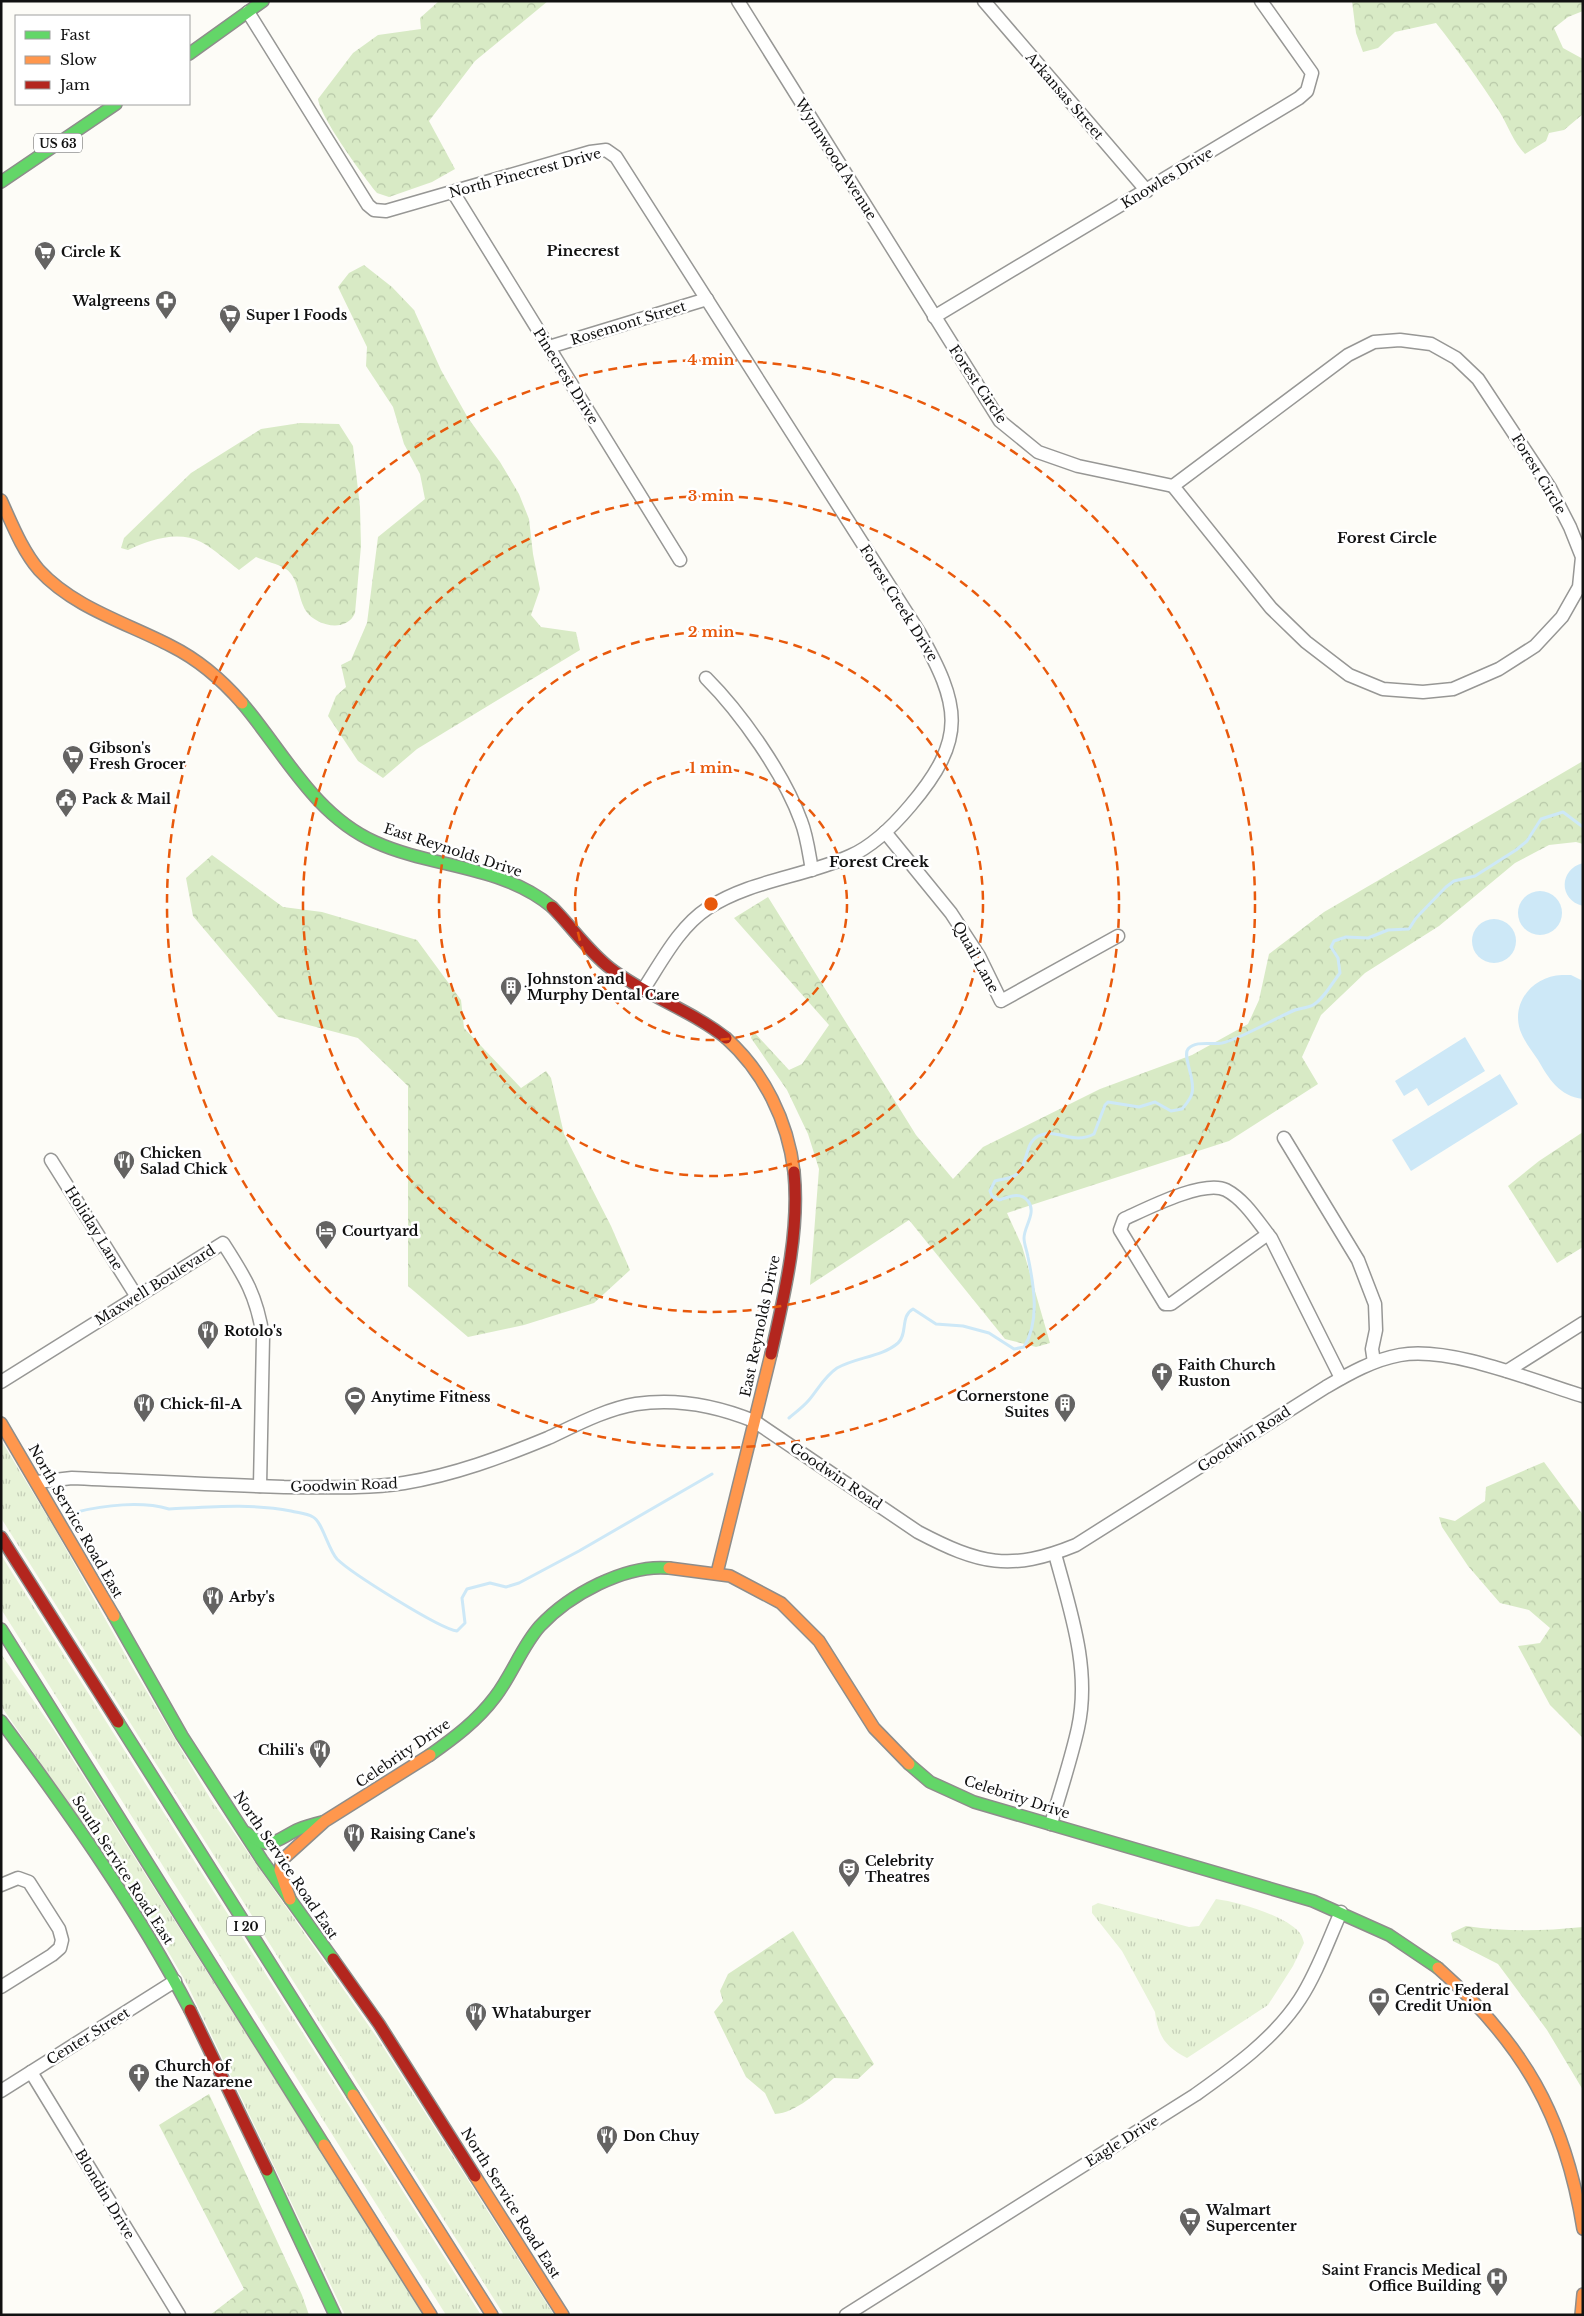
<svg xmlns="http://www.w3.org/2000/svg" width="1584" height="2316" font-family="'Libre Baskerville',serif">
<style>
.grass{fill:url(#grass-tufts)}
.forest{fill:url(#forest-crowns)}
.water{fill:#cde8f7}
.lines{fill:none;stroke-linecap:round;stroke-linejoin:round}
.stream{stroke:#cde8f7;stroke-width:3}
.street-casing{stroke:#979795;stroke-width:15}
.fast-casing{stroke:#8e8d8b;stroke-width:14}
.slow-casing{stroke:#8e8d8b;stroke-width:14}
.jam-casing{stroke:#8e8d8b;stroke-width:14}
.street{stroke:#fffffe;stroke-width:12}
.fast{stroke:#63d668;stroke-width:11}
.slow{stroke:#ff974d;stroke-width:11}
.jam{stroke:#b3261e;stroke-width:11}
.ring{fill:none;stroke:#e8590c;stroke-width:2.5;stroke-dasharray:9 6}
.labels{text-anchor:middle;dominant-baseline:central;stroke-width:5;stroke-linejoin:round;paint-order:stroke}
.shield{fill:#fff;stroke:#585858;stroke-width:1}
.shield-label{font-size:12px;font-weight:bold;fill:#111}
.street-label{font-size:14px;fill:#111;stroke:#fff}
.poi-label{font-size:14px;font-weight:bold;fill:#111;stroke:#fff;text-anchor:start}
.neighbourhood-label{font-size:15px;font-weight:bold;fill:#111;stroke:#fff}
.centre{fill:#e8590c;stroke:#fff;stroke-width:2.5}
.ring-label{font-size:15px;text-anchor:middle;font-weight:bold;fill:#e8590c;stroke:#fff;stroke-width:5;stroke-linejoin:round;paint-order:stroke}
</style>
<defs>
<pattern id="grass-tufts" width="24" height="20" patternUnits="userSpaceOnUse" patternTransform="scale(1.25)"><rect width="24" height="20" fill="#e7f3d7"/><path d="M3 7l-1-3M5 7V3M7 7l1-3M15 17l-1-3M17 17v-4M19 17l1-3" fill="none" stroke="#c5cfb8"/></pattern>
<pattern id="forest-crowns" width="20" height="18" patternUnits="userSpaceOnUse" patternTransform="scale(1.25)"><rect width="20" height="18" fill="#d8eac5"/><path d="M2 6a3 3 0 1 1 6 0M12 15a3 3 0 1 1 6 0" fill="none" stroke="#b8c8a8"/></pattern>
</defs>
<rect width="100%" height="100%" fill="#fdfcf7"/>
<g class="grass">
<polygon points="1,1440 53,1526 131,1665 210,1798 378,2039 554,2315 504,2315 1,1518"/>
<polygon points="1,1555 481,2315 446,2315 1,1609"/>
<polygon points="1,1654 54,1730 424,2315 345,2315 187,1984 151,1922 1,1706"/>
<path d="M 1216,1899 C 1238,1902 1284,1915 1299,1932 C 1302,1935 1303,1940 1304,1943 L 1293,1966 L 1268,2005 L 1187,2058 C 1166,2047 1158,2037 1155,2012 L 1122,1951 L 1092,1913 L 1092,1906 L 1098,1903 L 1189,1927 L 1199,1926 Z"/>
</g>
<g class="forest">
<path d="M 439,1 L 548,1 L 475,61 L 429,121 L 455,169 L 432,182 L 389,197 L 377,193 C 364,177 320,117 318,99 L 353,53 L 378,35 L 421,29 L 420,18 Z"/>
<path d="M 1352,1 L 1583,1 L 1583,11 L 1568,17 L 1554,28 L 1563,48 L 1583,59 L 1583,114 L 1564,130 L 1549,133 L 1546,141 L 1525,154 C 1512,140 1509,127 1499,111 C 1479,80 1459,52 1436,23 L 1395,32 L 1378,48 L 1363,52 L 1356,33 Z"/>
<polygon points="364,265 392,287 414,310 441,370 468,418 500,462 519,494 529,519 533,554 540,589 531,615 541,627 576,632 580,650 417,749 383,778 358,761 328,716 336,696 346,687 341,665 351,660 367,623 378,537 425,499 420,474 404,444 393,407 366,366 367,347 338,287 349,273"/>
<path d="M 300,423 L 339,424 L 353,446 L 360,507 L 361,546 L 355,613 C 346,634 315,625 306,611 C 298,599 299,578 286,569 C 278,564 265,561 256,557 L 239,570 C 227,561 214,549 201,542 C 178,530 149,540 128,550 L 121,548 L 124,538 L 191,473 L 261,429 Z"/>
<polygon points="1583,761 1583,844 1576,842 1549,845 1515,863 1439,926 1365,973 1321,1015 1302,1057 1318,1084 1229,1141 1007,1213 1022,1246 1050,1343 1036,1347 1005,1339 909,1220 810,1285 819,1169 808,1134 787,1090 751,1038 753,1031 789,1070 802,1064 829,1025 734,918 768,897 916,1135 953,1179 983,1147 1100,1089 1192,1055 1248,1024 1259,1000 1269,954 1324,912"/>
<polygon points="212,855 283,907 322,912 417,940 461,1000 464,1028 521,1088 546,1071 551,1078 564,1134 611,1226 630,1270 594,1303 524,1325 468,1337 408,1286 408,1086 358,1038 278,1017 193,916 186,878"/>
<polygon points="1583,1132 1583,1247 1557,1263 1508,1186 1539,1161"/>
<polygon points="1544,1462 1583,1515 1583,1738 1550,1705 1518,1646 1540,1643 1550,1628 1529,1610 1500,1603 1468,1566 1442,1527 1439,1517 1455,1521 1485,1501 1486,1487"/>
<path d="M 1466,1926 C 1506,1932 1543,1931 1583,1927 L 1583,2090 L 1547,2030 L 1498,1964 L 1453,1941 L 1451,1933 Z"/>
<path d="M 793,1931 L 874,2064 L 858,2079 L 834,2078 C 819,2091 796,2113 775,2114 L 765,2093 L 746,2077 L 714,2012 L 723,2001 L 720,1991 L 728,1974 Z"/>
<polygon points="209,2094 302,2295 309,2315 210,2315 244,2289 159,2125"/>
</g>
<g class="water">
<path d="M 1583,863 L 1583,906 C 1558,900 1559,869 1583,863 Z"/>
<circle cx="1540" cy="913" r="22"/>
<circle cx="1494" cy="941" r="22"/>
<path d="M 1562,975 L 1571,975 L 1583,981 L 1583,1099 C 1559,1096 1549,1079 1538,1060 C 1532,1051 1524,1041 1520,1030 C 1511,1001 1534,976 1562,975 Z"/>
<polygon points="1465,1037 1485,1071 1428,1106 1417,1088 1404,1096 1395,1081"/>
<polygon points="1500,1074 1518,1104 1411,1171 1392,1140"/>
</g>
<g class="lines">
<g class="stream">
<path d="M 789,1418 C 796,1412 803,1407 809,1400 C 819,1388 824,1377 837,1368 C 856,1357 882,1357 898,1343 C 908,1334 900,1316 913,1309 L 936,1324 L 963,1326 L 989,1333 L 1014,1349 L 1024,1347 C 1040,1321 1034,1286 1028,1257 C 1027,1251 1024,1244 1024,1238 C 1024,1226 1037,1213 1028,1201 C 1020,1191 1009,1197 999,1200 L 992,1196 L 990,1191 L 995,1181 C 1002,1179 1011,1179 1017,1174 C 1029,1164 1024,1140 1041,1135 C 1059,1129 1073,1145 1094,1134 L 1105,1105 L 1108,1102 L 1139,1107 L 1155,1102 L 1171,1111 L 1182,1109 C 1186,1104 1191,1099 1192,1093 C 1196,1080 1182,1056 1188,1049 C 1196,1040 1212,1045 1222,1043 C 1243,1038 1273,1019 1295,1010 C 1301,1008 1308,1008 1313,1005 C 1324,999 1332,983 1340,973 L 1338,958 L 1331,947 L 1334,941 L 1346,937 L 1368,938 L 1388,930 L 1409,929 L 1416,918 L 1446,887 L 1454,881 L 1475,876 L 1516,850 L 1527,841 L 1541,819 L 1563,812 L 1583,827"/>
<path d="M 77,1512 C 104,1505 142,1501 169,1509 C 210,1507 251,1503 291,1511 C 298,1513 306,1513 313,1517 C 322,1521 328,1549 337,1559 C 351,1573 440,1629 457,1631 L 465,1623 L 462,1598 L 467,1589 L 490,1583 L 506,1587 L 519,1583 L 579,1551 L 712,1474"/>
</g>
<g class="street-casing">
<g id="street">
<polyline points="738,1 1000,421 1038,452 1078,466 1173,486"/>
<polyline points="984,1 1147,191"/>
<path d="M 248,12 L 368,205 L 374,210 L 386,211 L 590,152 L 606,150 L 616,157 L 919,632 C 960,705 968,738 910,806 C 894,825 873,846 850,856 C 804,877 751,880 708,908 C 679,927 662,961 643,990"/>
<polyline points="453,192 680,560"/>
<polyline points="934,317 1299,98 1307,91 1312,73 1261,1"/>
<polygon points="1400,340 1431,344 1456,358 1478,379 1550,488 1570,527 1582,557 1579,587 1562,617 1535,646 1499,669 1453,689 1423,692 1383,689 1349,675 1306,642 1271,608 1173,486 1348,355 1374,342"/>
<polyline points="549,347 707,299"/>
<path d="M 706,678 C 741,713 784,774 801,821 C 807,836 809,854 812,870"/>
<polyline points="885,832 951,913 979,956 1001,1001 1118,936"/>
<polyline points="1284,1138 1358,1260 1375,1304 1376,1330 1372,1349 1374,1362"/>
<polyline points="51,1160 137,1297"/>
<path d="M 1268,1234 L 1171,1304 L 1165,1304 L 1120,1230 L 1124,1219 C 1146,1209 1204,1179 1226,1190 C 1245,1200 1258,1222 1271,1238 L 1341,1378"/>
<polyline points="1507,1371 1583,1323"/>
<path d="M 1,1382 L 223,1243 C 245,1277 257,1296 263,1337 L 260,1486"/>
<path d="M 37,1482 L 72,1478 C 142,1481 213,1485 284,1487 C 324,1487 364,1489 404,1483 C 454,1475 502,1457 548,1438 C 576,1425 606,1409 636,1404 C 676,1398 717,1406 754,1421 L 918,1532 C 979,1564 1010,1572 1076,1545 L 1326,1387 C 1350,1373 1373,1360 1400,1355 C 1451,1346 1533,1381 1583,1396"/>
<path d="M 1051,1824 C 1060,1792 1071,1760 1078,1728 C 1091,1669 1070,1610 1055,1554"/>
<polyline points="1,1885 18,1878 29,1882 59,1929 62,1940 60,1948 52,1955 1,1987"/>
<polyline points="31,2072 179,2315"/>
<polyline points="1,2091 175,1981"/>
<path d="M 846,2315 L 1195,2095 C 1233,2068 1274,2039 1300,1999 C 1317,1973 1328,1941 1341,1912"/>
</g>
</g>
<g class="fast-casing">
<g id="fast">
<polyline points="189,54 263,1"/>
<polyline points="1,182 116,104"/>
<path d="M 242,703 C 283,751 314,815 375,842 C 432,868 502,865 552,907"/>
<polyline points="114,1616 182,1736 262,1860 333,1959"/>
<polyline points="1,1629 324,2145"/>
<path d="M 1,1721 C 70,1814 136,1907 190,2010"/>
<polyline points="118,1722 353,2095"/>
<path d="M 430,1755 C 454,1738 477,1721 495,1697 C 512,1675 522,1646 540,1626 C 569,1595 625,1564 669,1568"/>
<polyline points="909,1764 930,1782 974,1802 1313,1901 1389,1935 1438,1968"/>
<path d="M 247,1833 C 270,1853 277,1839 299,1829 C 306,1826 314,1824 322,1822"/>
<polyline points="267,2170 335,2315"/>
</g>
</g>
<g class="slow-casing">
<g id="slow">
<path d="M 1,500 C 12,524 22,550 39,570 C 74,608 127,623 171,646 C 199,660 222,680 242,703"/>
<path d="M 726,1038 C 764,1072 788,1121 794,1172"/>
<polyline points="1,1423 114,1616"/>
<polyline points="669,1568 730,1576 781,1603 819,1641 874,1728 909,1764"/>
<polyline points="717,1573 771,1354"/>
<polyline points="290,1899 280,1870 282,1860 325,1821 430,1755"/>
<path d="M 1438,1968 C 1523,2043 1565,2116 1583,2229"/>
<polyline points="353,2095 492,2315"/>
<polyline points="324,2145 431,2315"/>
<polyline points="475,2176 563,2315"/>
<polyline points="1581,2315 1583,2294"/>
</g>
</g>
<g class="jam-casing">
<g id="jam">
<path d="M 552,907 C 572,927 588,951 610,968 C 646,996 691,1010 726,1038"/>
<path d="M 771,1354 C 784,1296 800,1232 794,1172"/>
<polyline points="1,1537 118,1722"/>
<polyline points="333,1959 379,2024 475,2176"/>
<polyline points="190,2010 267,2170"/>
</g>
</g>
<use href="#street" class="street"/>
<use href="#fast" class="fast"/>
<use href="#slow" class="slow"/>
<use href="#jam" class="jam"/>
</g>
<g class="ring">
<circle cx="711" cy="904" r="136"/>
<circle cx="711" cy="904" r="272"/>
<circle cx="711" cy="904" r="408"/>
<circle cx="711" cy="904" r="544"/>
</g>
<defs>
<g id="supermarket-pin" transform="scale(1.125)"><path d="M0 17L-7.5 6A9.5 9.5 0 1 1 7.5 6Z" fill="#646362" stroke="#fff"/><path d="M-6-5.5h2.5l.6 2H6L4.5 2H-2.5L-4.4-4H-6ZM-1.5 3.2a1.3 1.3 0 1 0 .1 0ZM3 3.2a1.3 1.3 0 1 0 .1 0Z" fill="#fff"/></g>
<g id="pharmacy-pin" transform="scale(1.125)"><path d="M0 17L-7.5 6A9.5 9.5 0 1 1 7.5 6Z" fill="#646362" stroke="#fff"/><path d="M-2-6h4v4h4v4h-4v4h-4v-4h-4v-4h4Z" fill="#fff"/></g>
<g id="civic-pin" transform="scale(1.125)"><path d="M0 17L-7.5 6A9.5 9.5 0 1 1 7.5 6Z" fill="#646362" stroke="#fff"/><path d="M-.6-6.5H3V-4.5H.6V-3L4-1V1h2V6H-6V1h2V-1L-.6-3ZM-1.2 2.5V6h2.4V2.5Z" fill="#fff"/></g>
<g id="building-pin" transform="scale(1.125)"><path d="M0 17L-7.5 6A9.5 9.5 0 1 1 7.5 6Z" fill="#646362" stroke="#fff"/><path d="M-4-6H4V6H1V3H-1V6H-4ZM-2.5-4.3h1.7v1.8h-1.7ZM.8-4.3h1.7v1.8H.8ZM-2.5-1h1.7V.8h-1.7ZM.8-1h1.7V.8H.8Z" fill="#fff"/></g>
<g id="restaurant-pin" transform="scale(1.125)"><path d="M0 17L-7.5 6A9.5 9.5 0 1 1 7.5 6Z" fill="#646362" stroke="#fff"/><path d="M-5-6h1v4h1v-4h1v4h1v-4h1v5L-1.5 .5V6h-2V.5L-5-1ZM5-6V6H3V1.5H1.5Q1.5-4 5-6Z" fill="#fff"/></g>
<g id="hotel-pin" transform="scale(1.125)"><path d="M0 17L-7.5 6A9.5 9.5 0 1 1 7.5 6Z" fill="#646362" stroke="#fff"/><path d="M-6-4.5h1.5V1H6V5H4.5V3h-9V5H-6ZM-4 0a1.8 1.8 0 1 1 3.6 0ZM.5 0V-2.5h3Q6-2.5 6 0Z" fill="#fff"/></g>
<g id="church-pin" transform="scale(1.125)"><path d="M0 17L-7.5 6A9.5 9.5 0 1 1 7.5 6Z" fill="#646362" stroke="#fff"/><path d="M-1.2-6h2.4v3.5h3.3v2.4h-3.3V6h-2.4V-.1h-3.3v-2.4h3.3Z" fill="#fff"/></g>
<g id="stadium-pin" transform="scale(1.125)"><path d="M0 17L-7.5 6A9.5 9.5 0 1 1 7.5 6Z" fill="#646362" stroke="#fff"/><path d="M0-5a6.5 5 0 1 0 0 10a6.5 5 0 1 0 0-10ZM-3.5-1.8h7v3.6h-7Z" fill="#fff"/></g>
<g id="theatre-pin" transform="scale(1.125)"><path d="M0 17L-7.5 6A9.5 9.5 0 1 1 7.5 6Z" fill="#646362" stroke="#fff"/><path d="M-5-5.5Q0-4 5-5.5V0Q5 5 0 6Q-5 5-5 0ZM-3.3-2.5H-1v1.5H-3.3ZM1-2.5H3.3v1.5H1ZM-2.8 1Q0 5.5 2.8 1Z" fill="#fff"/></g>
<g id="bank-pin" transform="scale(1.125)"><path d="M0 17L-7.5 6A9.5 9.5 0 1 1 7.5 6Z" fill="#646362" stroke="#fff"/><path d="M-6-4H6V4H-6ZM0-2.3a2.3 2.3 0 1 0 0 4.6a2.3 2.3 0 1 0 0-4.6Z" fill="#fff"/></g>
<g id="hospital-pin" transform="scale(1.125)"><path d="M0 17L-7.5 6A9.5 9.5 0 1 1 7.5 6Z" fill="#646362" stroke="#fff"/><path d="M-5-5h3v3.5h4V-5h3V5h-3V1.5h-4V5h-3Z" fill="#fff"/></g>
</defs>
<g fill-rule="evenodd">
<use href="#supermarket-pin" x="45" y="252"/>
<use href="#pharmacy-pin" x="166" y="301"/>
<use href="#supermarket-pin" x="230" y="315"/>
<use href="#supermarket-pin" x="73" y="756"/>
<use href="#civic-pin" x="66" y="799"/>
<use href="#building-pin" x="511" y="987"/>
<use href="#restaurant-pin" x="124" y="1161"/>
<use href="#hotel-pin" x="326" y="1231"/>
<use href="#restaurant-pin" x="208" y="1331"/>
<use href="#church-pin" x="1162" y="1373"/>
<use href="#stadium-pin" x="355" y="1397"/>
<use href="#restaurant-pin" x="144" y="1404"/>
<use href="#building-pin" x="1065" y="1404"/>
<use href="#restaurant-pin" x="213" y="1597"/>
<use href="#restaurant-pin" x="320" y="1750"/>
<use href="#restaurant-pin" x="354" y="1834"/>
<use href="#theatre-pin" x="849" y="1869"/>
<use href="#bank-pin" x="1379" y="1998"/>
<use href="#restaurant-pin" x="476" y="2013"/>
<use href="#church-pin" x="139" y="2074"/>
<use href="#restaurant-pin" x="607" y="2136"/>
<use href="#supermarket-pin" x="1190" y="2218"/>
<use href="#hospital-pin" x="1497" y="2278"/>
</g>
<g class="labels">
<g class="shield">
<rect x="34" y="133.5" width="48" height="19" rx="4"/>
<rect x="227" y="1916.5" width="38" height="19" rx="4"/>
</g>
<g class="shield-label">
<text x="58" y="143">US 63</text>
<text x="246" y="1926">I 20</text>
</g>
<g class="street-label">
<text transform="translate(1065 96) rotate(49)">Arkansas Street</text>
<text transform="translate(836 159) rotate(58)">Wynnwood Avenue</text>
<text transform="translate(525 173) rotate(-15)">North Pinecrest Drive</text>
<text transform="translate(1167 178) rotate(-31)">Knowles Drive</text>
<text transform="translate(628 323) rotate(-17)">Rosemont Street</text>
<text transform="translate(566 376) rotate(58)">Pinecrest Drive</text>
<text transform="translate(978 384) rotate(56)">Forest Circle</text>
<text transform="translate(1539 474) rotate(59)">Forest Circle</text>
<text transform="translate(899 603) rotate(58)">Forest Creek Drive</text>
<text transform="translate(453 850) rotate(18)">East Reynolds Drive</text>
<text transform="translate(976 957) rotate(61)">Quail Lane</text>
<text transform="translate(94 1228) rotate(58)">Holiday Lane</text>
<text transform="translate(155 1285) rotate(-32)">Maxwell Boulevard</text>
<text transform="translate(760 1326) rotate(-78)">East Reynolds Drive</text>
<text transform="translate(1244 1439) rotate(-33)">Goodwin Road</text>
<text transform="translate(836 1476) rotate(34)">Goodwin Road</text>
<text transform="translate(344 1485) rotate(-2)">Goodwin Road</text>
<text transform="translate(76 1521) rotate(60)">North Service Road East</text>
<text transform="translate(403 1753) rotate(-34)">Celebrity Drive</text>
<text transform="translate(1017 1797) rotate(18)">Celebrity Drive</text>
<text transform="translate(286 1865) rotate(56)">North Service Road East</text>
<text transform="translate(123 1870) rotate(57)">South Service Road East</text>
<text transform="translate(88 2036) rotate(-32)">Center Street</text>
<text transform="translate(1122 2141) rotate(-32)">Eagle Drive</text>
<text transform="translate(105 2194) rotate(59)">Blondin Drive</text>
<text transform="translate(511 2203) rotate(58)">North Service Road East</text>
</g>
<g class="poi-label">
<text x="61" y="252">Circle K</text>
<text x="150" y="301" text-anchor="end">Walgreens</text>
<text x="246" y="315">Super 1 Foods</text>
<text x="89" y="748">Gibson's<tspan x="89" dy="16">Fresh Grocer</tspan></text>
<text x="82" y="799">Pack &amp; Mail</text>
<text x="527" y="979">Johnston and<tspan x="527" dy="16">Murphy Dental Care</tspan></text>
<text x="140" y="1153">Chicken<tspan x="140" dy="16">Salad Chick</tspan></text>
<text x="342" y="1231">Courtyard</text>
<text x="224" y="1331">Rotolo's</text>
<text x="1178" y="1365">Faith Church<tspan x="1178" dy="16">Ruston</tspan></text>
<text x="1049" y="1396" text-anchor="end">Cornerstone<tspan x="1049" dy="16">Suites</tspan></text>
<text x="371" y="1397">Anytime Fitness</text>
<text x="160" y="1404">Chick-fil-A</text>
<text x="229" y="1597">Arby's</text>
<text x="304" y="1750" text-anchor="end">Chili's</text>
<text x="370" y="1834">Raising Cane's</text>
<text x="865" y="1861">Celebrity<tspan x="865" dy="16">Theatres</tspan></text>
<text x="1395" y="1990">Centric Federal<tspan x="1395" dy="16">Credit Union</tspan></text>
<text x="492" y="2013">Whataburger</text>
<text x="155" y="2066">Church of<tspan x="155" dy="16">the Nazarene</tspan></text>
<text x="623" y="2136">Don Chuy</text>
<text x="1206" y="2210">Walmart<tspan x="1206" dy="16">Supercenter</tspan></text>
<text x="1481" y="2270" text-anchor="end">Saint Francis Medical<tspan x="1481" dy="16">Office Building</tspan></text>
</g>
<g class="neighbourhood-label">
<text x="583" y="250">Pinecrest</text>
<text x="1387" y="537">Forest Circle</text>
<text x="879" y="861">Forest Creek</text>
</g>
</g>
<circle cx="711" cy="904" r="8" class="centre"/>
<g class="ring-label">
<text x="711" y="365">4 min</text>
<text x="711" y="501">3 min</text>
<text x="711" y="637">2 min</text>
<text x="711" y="773">1 min</text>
</g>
<rect width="1584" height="2316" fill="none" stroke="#111111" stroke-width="5"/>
<rect x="15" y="15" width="175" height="90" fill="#ffffff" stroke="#a0a0a0"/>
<rect x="25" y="31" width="25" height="8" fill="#63d668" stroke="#a0a0a0"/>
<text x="60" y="40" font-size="15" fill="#111111">Fast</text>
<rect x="25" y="56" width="25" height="8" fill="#ff974d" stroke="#a0a0a0"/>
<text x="60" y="65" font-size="15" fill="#111111">Slow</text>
<rect x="25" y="81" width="25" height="8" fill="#b3261e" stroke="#a0a0a0"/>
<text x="60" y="90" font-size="15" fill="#111111">Jam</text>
</svg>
